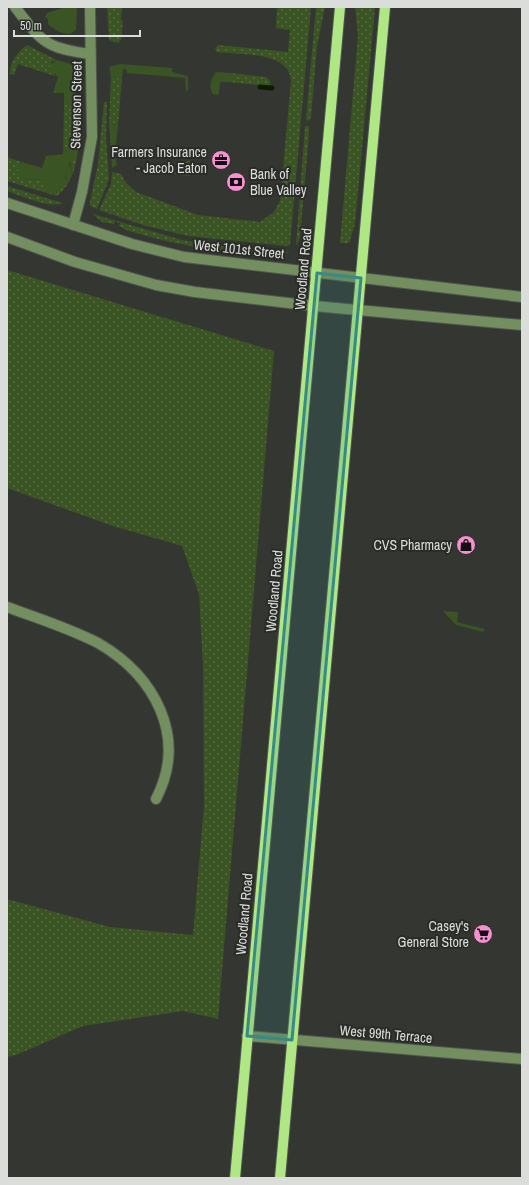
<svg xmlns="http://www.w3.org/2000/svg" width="529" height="1185" font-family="'Archivo Narrow',sans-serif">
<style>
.grass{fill:url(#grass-dots)}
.garden{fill:#3a5523}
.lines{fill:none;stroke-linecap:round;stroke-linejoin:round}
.stream{stroke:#0c1e00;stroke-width:5}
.minor-casing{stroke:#525450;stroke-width:12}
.major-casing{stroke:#525450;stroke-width:12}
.minor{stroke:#738e5f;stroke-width:10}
.major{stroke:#afe784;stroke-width:10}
.marked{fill:#388b84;fill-opacity:0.2;stroke:#388b84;stroke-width:3;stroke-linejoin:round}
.labels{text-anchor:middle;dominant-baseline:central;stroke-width:4;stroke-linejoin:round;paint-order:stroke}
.street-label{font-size:14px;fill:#dbddda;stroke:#2a2c28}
.poi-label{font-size:14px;fill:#dbddda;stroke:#2a2c28;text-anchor:end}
</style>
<defs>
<pattern id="grass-dots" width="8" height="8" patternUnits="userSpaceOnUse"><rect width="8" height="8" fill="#3a5523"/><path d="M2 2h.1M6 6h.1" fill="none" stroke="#566d42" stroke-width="1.8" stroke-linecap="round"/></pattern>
</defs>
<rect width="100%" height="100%" fill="#343632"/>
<g class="grass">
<polygon points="107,7 122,7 121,20 123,21 121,40 118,43 109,40"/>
<path d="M 277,7 L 311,7 L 290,245 L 287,246 L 188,236 L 143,225 L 99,210 L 111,184 L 112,172 L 121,174 L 126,183 L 136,192 L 198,215 L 260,222 L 274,212 L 280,201 L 291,81 C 290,51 239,55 217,52 L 215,49 L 218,45 L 288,52 L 290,30 L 276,28 Z"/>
<polygon points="316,7 325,7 317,46 311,117 309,121 306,120"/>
<polygon points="355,7 375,7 355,224 349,243 340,243 358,36"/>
<path d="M 27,45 L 57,60 L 51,62 L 55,76 L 18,64 L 14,75 L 10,74 C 9,63 18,51 27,45 Z"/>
<polygon points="230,73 266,77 270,81 270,86 228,82 231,76"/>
<polygon points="111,77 122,78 118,125 109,124"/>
<path d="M 79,102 C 79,134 83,175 57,196 L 7,181 L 7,157 L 22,162 L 20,164 L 23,179 L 45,180 L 47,185 L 43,188 L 67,179 L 65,174 L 71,175 L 72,172 C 70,163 69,160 75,153 L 67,150 L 63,155 L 64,103 Z"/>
<polygon points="104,102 107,102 106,138 109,179 97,209 90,206 90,202 98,164"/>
<polygon points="305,126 309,126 309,135 300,237 296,246"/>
<path d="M 7,186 L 59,202 L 63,203 C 49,209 21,196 7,191 Z"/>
<path d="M 93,214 L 182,240 L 205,244 L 290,252 C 279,257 263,254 251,253 C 208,250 167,243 126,230 L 119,226 L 120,223 L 115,221 L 114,224 L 102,222 Z"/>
<polygon points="7,270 274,351 218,1019 183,1011 83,1026 16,1055 7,1057 7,899 110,927 193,935 204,806 203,666 199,594 182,546 113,526 7,488"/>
</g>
<g class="garden">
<path d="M 66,7 L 77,7 L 76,30 L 70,34 C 62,34 54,30 48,24 L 48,19 L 45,17 L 47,13 Z"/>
<polygon points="57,60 71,64 76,68 78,80 75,91 79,102 64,103 64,93 53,93 58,77 51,70 50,65"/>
<polygon points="120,64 172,68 172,72 188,76 188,89 186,93 185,78 127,73 127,70 123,69 122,78 111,77 109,67"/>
<path d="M 217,72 L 230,73 L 231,78 L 228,82 L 220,82 L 219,93 L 217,95 L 213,94 C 208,88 211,76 217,72 Z"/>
<polygon points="109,124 118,125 115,155 117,165 112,168"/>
<path d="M 74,148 L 75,153 L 69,164 L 72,172 L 71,175 L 65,175 L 66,182 C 62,190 49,196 43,188 L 47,185 L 45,180 L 23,179 L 19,173 L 18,168 L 22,162 L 42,168 L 46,156 L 64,154 L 67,150 Z"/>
<polygon points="190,160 189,176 155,172 182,173 184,162"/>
<polygon points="443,611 458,612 457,622 485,629 483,632 456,625"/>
</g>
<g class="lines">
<polyline class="stream" points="260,87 272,88"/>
<g class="minor-casing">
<g id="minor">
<path d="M 15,7 C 42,42 45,48 90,54"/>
<polyline points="7,203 132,244 184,257 522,297"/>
<polyline points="73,225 82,192 92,137 90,7"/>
<polyline points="7,237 75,262 156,285 195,292 314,306 522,325"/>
<path d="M 7,607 C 37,618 69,628 98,643 C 155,676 188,737 156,799"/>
<polyline points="247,1036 522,1059"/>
</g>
</g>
<g class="major-casing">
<g id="major">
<polyline points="235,1178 340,7"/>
<polyline points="280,1178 385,7"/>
</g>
</g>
<use href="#minor" class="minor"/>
<use href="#major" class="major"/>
</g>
<path class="marked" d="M 317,273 L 361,278 L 292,1040 L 247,1036 Z"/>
<defs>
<g id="office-disc" transform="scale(1)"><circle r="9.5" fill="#f690d0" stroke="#2a2c28"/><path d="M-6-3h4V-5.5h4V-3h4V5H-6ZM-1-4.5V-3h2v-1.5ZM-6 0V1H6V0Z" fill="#111"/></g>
<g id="bank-disc" transform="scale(1)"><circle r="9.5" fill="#f690d0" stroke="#2a2c28"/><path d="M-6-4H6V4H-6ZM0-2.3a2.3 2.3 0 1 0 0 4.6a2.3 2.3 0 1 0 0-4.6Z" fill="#111"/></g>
<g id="shop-disc" transform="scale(1)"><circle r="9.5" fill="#f690d0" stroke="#2a2c28"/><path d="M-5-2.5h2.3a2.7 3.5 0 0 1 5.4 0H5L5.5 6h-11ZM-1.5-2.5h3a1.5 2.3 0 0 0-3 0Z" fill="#111"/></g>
<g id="supermarket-disc" transform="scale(1)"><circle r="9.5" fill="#f690d0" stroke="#2a2c28"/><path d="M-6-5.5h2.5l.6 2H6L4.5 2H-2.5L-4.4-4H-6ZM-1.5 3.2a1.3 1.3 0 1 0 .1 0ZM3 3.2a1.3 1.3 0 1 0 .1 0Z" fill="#111"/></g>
</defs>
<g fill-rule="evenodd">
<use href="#office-disc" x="221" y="160"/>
<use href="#bank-disc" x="236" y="182"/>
<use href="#shop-disc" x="466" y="545"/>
<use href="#supermarket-disc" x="483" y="934"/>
</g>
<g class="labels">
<g class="street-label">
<text transform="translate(76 105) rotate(-89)">Stevenson Street</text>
<text transform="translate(239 249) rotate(6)">West 101st Street</text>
<text transform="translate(303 269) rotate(-85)">Woodland Road</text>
<text transform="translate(274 591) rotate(-85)">Woodland Road</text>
<text transform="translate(244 914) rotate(-85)">Woodland Road</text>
<text transform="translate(386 1034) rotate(5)">West 99th Terrace</text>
</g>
<g class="poi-label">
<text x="207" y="152">Farmers Insurance<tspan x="207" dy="16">- Jacob Eaton</tspan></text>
<text x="250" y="174" text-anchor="start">Bank of<tspan x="250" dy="16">Blue Valley</tspan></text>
<text x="452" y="545">CVS Pharmacy</text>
<text x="469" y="926">Casey's<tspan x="469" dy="16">General Store</tspan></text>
</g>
</g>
<rect width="529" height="1185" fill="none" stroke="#dbddda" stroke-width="16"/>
<path d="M14 30v6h126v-6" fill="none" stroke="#dbddda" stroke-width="2"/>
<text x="20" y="30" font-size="12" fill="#dbddda" stroke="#2a2c28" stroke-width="3" paint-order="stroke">50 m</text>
</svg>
